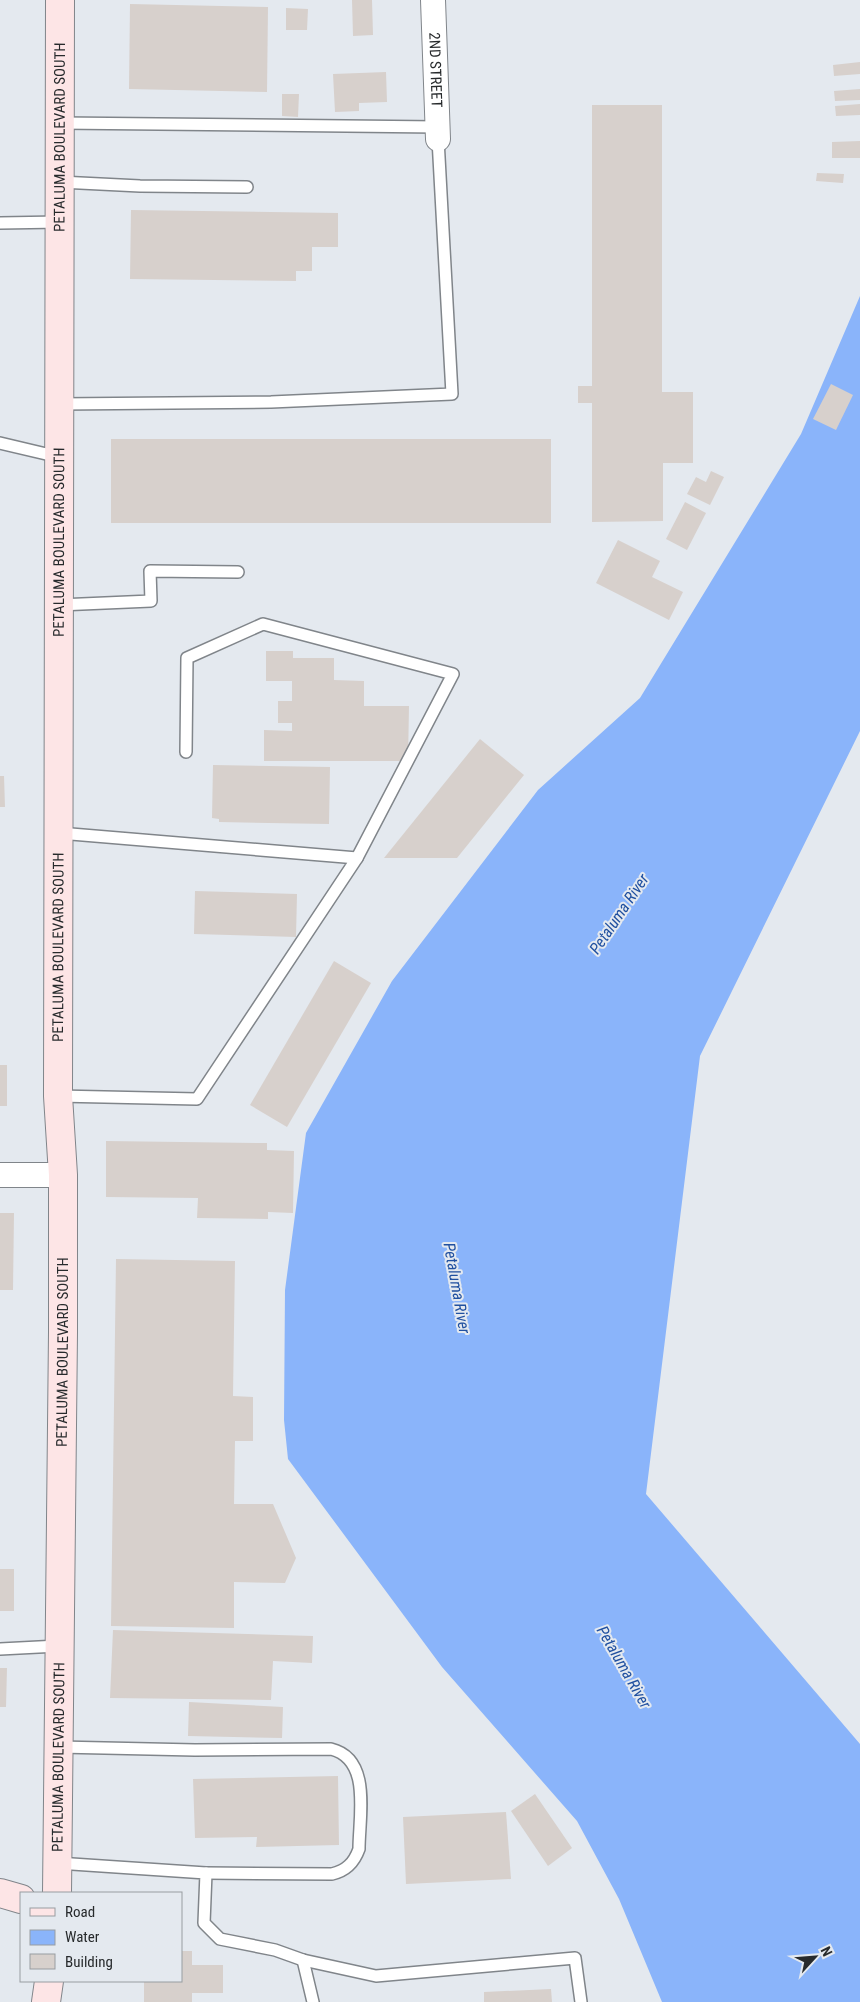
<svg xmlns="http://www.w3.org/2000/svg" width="860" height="2002" font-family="'Roboto Condensed',sans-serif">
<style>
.water{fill:#8ab4fa}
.building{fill:#d7d0cc}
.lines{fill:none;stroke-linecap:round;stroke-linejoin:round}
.lane-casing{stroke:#80858a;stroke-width:14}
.street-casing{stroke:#80858a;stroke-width:26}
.secondary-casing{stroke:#80858a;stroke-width:30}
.lane{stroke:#fff;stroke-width:11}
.street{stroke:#fff;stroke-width:24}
.secondary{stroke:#fde5e6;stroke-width:28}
.labels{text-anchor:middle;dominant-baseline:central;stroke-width:4;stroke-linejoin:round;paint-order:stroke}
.street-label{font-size:15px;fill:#272a2c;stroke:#e4e9ef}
.water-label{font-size:16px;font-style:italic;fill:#2050a0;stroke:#e4e9ef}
</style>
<rect width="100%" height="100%" fill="#e4e9ef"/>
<polygon class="water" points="860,296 860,731 700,1056 646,1494 860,1744 860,2002 662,2002 619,1899 577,1821 442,1667 288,1459 284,1420 285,1290 306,1133 392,981 538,790 640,698 801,434"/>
<g class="building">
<polygon points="352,0 372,0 373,35 353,36"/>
<polygon points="130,4 268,7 267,92 129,89"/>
<polygon points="286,8 308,9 307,30 286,30"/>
<polygon points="860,62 860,74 834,76 833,65"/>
<polygon points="386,72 387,102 359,103 359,111 335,112 333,74"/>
<polygon points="860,89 860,100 835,101 834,91"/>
<polygon points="282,94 299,94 298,117 282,116"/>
<polygon points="860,104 860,115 836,116 835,106"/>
<polygon points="592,105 662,105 662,392 693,392 693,463 663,463 663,521 592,522 592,403 578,403 578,386 592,386"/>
<polygon points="860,141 860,158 832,158 832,142"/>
<polygon points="817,173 844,174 843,183 816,181"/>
<polygon points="131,210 338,213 338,247 312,247 312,271 296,271 296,281 130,279"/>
<polygon points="831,384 853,395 836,430 813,419"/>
<rect x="111" y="439" width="440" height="84"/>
<polygon points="711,471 724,477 710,505 687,494 696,477 706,482"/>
<polygon points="685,502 706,513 687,550 666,539"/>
<polygon points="618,540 660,561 652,577 683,592 669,620 596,583"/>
<polygon points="266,651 293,651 293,658 334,658 334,680 364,681 364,706 409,706 408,761 264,761 264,730 292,731 292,723 278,723 278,701 292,701 292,681 266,681"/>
<polygon points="480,739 524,775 457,858 384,858"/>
<polygon points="213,765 330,767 329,824 219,822 219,819 212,818"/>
<polygon points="0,776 4,776 5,807 0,807"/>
<polygon points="195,891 297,894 296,937 194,934"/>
<polygon points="334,961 371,983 287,1127 250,1105"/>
<rect x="0" y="1065" width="7" height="41"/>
<polygon points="106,1141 261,1143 267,1143 267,1150 294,1151 293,1213 268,1212 268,1219 197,1218 198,1198 106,1197"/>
<polygon points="0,1213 14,1213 13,1290 0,1290"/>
<polygon points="116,1259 235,1261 233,1396 253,1397 253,1441 235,1441 234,1504 273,1504 296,1558 285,1583 234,1582 234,1628 111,1626"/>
<rect x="0" y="1569" width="14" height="42"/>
<polygon points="113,1630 313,1636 312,1663 273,1661 271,1700 110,1698"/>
<polygon points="0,1668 7,1668 6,1707 0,1707"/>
<polygon points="189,1702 283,1707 282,1738 188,1736"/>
<polygon points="338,1776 339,1845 256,1847 257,1837 195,1838 193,1779"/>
<polygon points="535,1794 572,1848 548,1866 511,1811"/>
<polygon points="506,1812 511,1879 406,1884 403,1817"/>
<polygon points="181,1951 192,1951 192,1965 223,1965 223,1993 192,1993 192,2002 144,2002 144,1981 181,1981"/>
<polygon points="551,1989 552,2002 484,2002 484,1992"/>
</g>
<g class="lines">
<g class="lane-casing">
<g id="lane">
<polyline points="60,123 438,127"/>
<polyline points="60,182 140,186 247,187"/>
<polyline points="0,223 60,222"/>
<polyline points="60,404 271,402 452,394 438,139"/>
<polyline points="0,443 59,457"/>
<polyline points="59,605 151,601 150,571 238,572"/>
<polyline points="186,752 187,658 263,624 453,674 357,858"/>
<polyline points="58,1096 197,1099 357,858 59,833"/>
<polyline points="0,1649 58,1646"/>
<path d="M 59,1747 L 195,1750 L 331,1749 C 372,1759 359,1816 359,1849 C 354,1863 346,1871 332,1874 L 206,1873"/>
<polyline points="57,1863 206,1873 204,1923 220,1939 275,1950 303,1960 376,1976 575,1958 581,2002"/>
<polyline points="303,1960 313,2002"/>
</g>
</g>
<g class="street-casing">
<g id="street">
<path id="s1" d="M 433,0 L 438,139"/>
<polyline points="0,1175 63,1175"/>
</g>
</g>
<g class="secondary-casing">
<g id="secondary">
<polyline points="0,1893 21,1899"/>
<path id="s2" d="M 57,1893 L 63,1332 L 63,1175 L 58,1096 L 60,0"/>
<polyline points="46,2002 49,1981"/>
</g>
</g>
<use href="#lane" class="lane"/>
<use href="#street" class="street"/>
<use href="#secondary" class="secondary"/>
</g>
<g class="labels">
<g class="street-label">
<text stroke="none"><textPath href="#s1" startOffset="70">2ND STREET</textPath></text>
<text stroke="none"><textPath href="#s2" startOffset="1756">PETALUMA BOULEVARD SOUTH</textPath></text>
<text stroke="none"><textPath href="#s2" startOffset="1351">PETALUMA BOULEVARD SOUTH</textPath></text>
<text stroke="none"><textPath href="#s2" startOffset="946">PETALUMA BOULEVARD SOUTH</textPath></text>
<text stroke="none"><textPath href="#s2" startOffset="541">PETALUMA BOULEVARD SOUTH</textPath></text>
<text stroke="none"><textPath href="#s2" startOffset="136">PETALUMA BOULEVARD SOUTH</textPath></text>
</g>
<g class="water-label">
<text transform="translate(619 914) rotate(-56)">Petaluma River</text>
<text transform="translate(457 1288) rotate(80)">Petaluma River</text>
<text transform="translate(624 1667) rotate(60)">Petaluma River</text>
</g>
</g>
<rect x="20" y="1892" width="162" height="90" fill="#e4e9ef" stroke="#989da1"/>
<rect x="30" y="1908" width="25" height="8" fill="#fde5e6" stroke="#989da1"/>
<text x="65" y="1917" font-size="15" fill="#272a2c">Road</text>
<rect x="30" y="1930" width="25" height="15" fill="#8ab4fa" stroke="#989da1"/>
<text x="65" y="1942" font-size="15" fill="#272a2c">Water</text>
<rect x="30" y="1954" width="25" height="15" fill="#d7d0cc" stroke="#989da1"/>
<text x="65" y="1967" font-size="15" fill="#272a2c">Building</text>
<g transform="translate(815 1957) rotate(64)" stroke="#e4e9ef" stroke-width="4" paint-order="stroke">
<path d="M0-4L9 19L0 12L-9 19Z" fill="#272a2c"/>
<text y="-8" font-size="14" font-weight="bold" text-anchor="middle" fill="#272a2c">N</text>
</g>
</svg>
